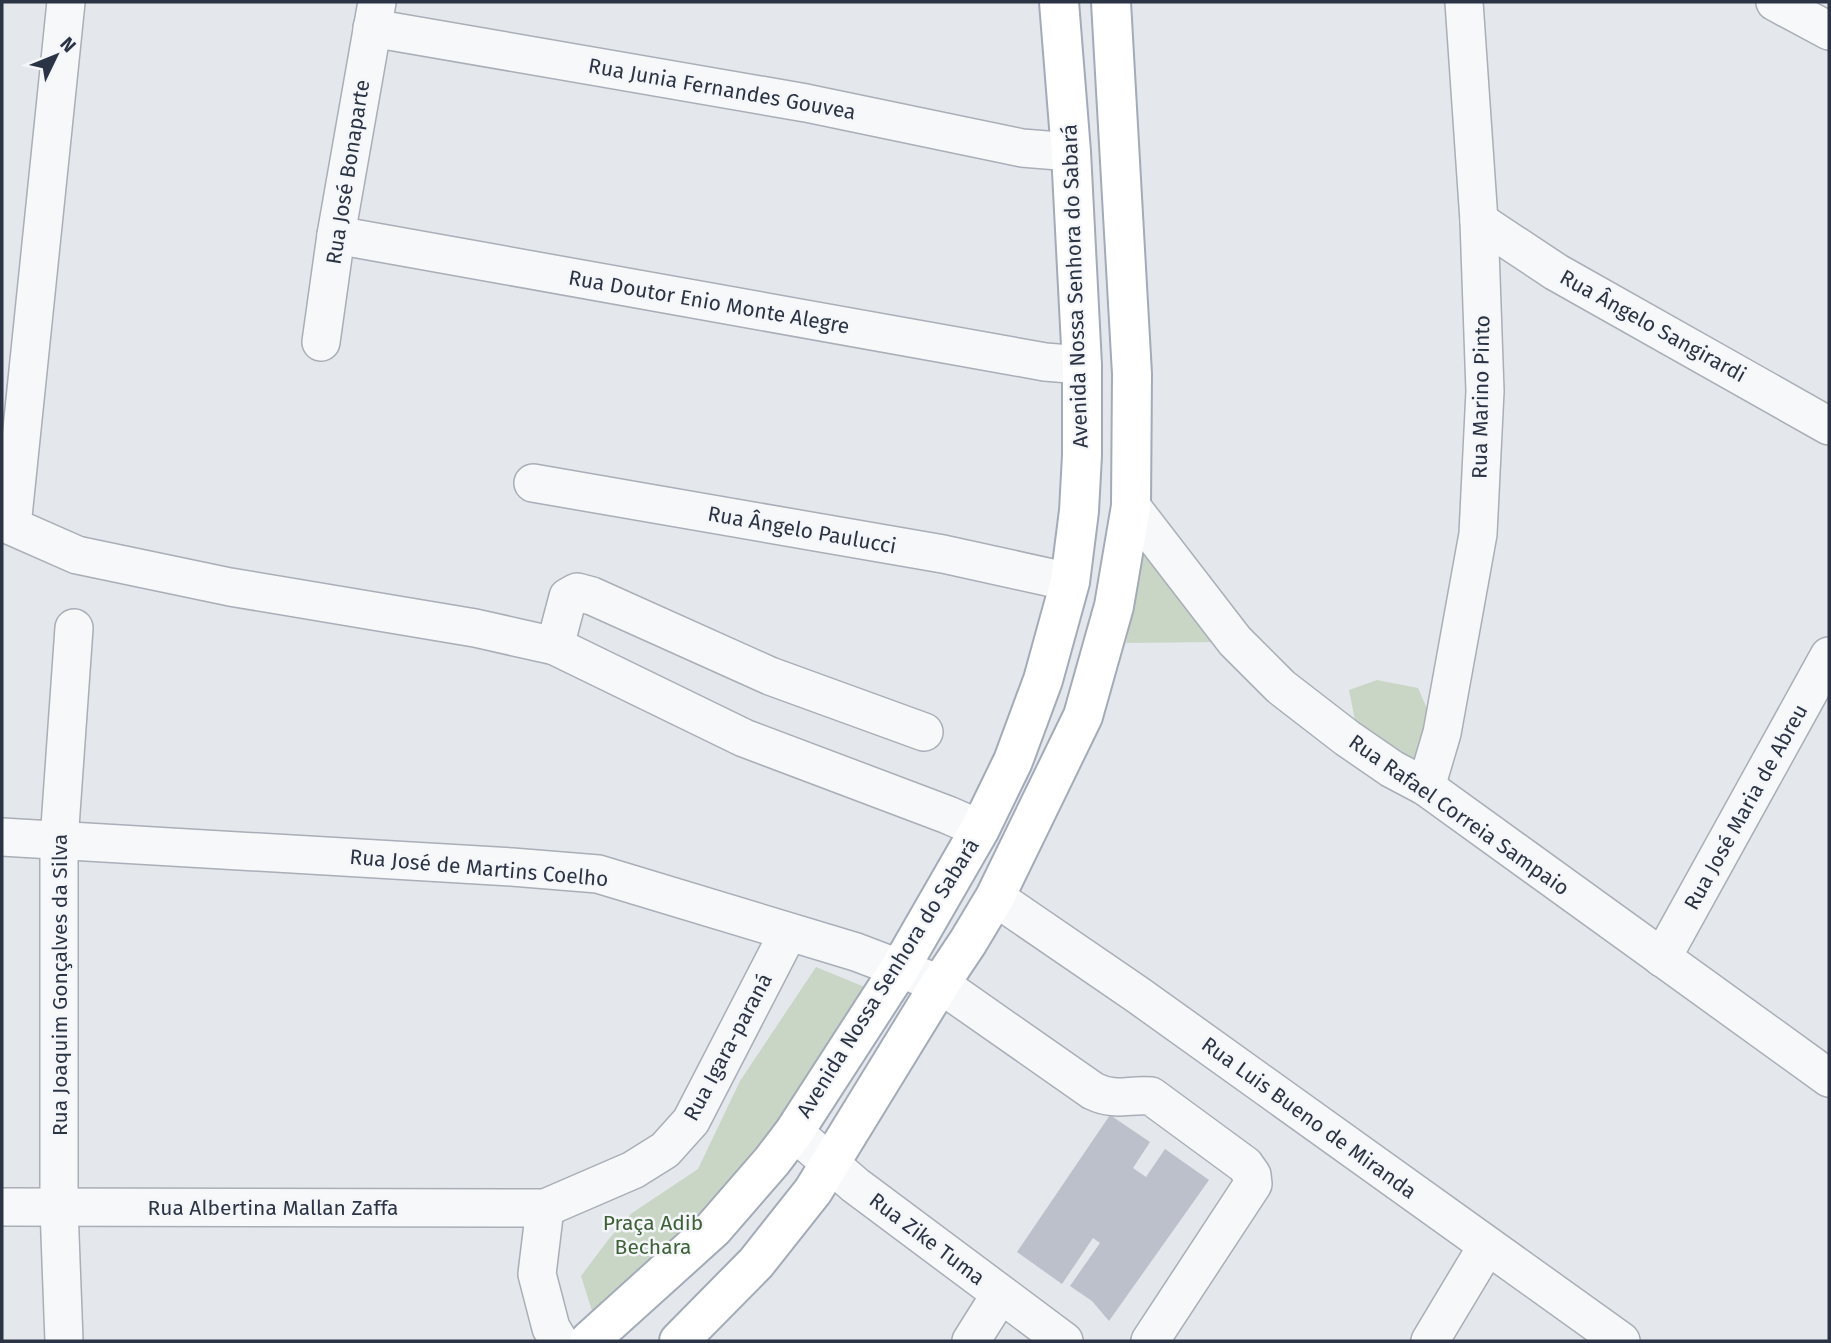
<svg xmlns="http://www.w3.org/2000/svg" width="1831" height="1343" font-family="'Fira Sans',sans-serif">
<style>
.green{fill:#c9d6c5}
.building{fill:#bbc0ca}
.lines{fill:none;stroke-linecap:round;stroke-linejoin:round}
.minor-casing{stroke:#a9aeb7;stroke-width:40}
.major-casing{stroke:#a3abb8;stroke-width:42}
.minor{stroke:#f7f8fa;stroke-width:37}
.major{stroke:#fff;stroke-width:38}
.labels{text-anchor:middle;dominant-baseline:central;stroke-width:5;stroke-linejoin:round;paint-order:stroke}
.street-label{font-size:21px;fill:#2b3445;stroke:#f4f6f9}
.park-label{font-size:21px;fill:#3f6138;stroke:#f4f6f9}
</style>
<rect width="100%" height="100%" fill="#e4e7ec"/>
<g class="green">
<polygon points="1145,539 1216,642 1126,643"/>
<polygon points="1377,680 1418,688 1435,727 1417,774 1358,735 1349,690"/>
<polygon points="816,967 872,990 781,1120 672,1257 593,1314 581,1276 608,1240 632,1213 698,1169 740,1081"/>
</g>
<polygon class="building" points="1110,1115 1150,1142 1133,1168 1146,1177 1165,1149 1209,1180 1109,1321 1092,1301 1070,1286 1100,1243 1093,1238 1062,1284 1017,1252"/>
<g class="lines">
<g class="minor-casing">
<g id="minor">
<polyline points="1775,2 1829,31"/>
<polyline points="372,28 806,103 1022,148 1071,152"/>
<polyline points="1479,221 1556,272 1829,426"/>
<polyline points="336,235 1045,362 1082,365"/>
<polyline points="321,342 336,235 377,2"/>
<polyline points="533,483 943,554 1070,582"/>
<polyline points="1131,506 1235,641 1281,687 1347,738 1392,769 1426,787 1829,1078"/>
<polyline points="2,522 77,555 230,587 475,628 555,646 744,738 948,815 980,829"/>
<polyline points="12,526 66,2"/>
<polyline points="555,646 568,597 577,592 592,596 770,676 924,732"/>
<polyline points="1426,787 1442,733 1478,534 1485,391 1479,221 1464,2"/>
<path d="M 2,837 L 512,867 L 598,874 L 856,952 L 940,984 L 1093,1091 C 1116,1102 1128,1094 1151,1096 L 1245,1165 L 1252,1175 L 1253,1184 L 1150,1341"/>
<polyline points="995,897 1138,995 1621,1341"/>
<polyline points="1662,958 1829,656"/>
<polyline points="794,1132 855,1185 1064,1341"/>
<polyline points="2,1207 545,1208 633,1170 665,1150 691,1121 788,933"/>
<polyline points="545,1208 537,1274 551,1328 559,1341"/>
<polyline points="64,1341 59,1208 59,841 74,628"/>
<polyline points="971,1341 1000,1295"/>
<polyline points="1430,1341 1487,1246"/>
</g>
</g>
<g class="major-casing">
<g id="major">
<polyline points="589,1341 713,1229 772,1161 794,1132 900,968 980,829 1013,761 1043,680 1070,582 1079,511 1082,455 1082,365 1071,152 1059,2"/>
<polyline points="679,1341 756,1263 813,1191 940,984 968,942 995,897 1083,716 1114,606 1131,506 1132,374 1111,2"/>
</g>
</g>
<use href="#minor" class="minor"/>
<use href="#major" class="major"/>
</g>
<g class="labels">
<g class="street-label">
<text transform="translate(722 89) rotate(10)">Rua Junia Fernandes Gouvea</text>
<text transform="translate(348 172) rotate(-81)">Rua José Bonaparte</text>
<text transform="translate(1075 286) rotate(-92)">Avenida Nossa Senhora do Sabará</text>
<text transform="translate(709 302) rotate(10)">Rua Doutor Enio Monte Alegre</text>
<text transform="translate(1653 326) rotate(29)">Rua Ângelo Sangirardi</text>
<text transform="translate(1481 397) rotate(-89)">Rua Marino Pinto</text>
<text transform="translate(802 530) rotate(10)">Rua Ângelo Paulucci</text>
<text transform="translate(1746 807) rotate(-61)">Rua José Maria de Abreu</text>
<text transform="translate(1459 815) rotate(35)">Rua Rafael Correia Sampaio</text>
<text transform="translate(479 868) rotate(5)">Rua José de Martins Coelho</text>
<text transform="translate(888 978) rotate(-58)">Avenida Nossa Senhora do Sabará</text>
<text transform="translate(60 985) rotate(-90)">Rua Joaquim Gonçalves da Silva</text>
<text transform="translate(728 1047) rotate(-62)">Rua Igara-paraná</text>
<text transform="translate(1309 1118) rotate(36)">Rua Luis Bueno de Miranda</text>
<text x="273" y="1208">Rua Albertina Mallan Zaffa</text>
<text transform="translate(927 1239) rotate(37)">Rua Zike Tuma</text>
</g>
<g class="park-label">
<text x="653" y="1223">Praça Adib<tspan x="653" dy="24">Bechara</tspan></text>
</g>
</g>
<rect width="1831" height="1343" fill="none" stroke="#2b3445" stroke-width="7"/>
<g transform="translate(56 56) rotate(47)" stroke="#f4f6f9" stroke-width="5" paint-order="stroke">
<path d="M0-5L12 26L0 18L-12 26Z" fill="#2b3445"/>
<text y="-10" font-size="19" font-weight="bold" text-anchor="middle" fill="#2b3445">N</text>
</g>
</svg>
